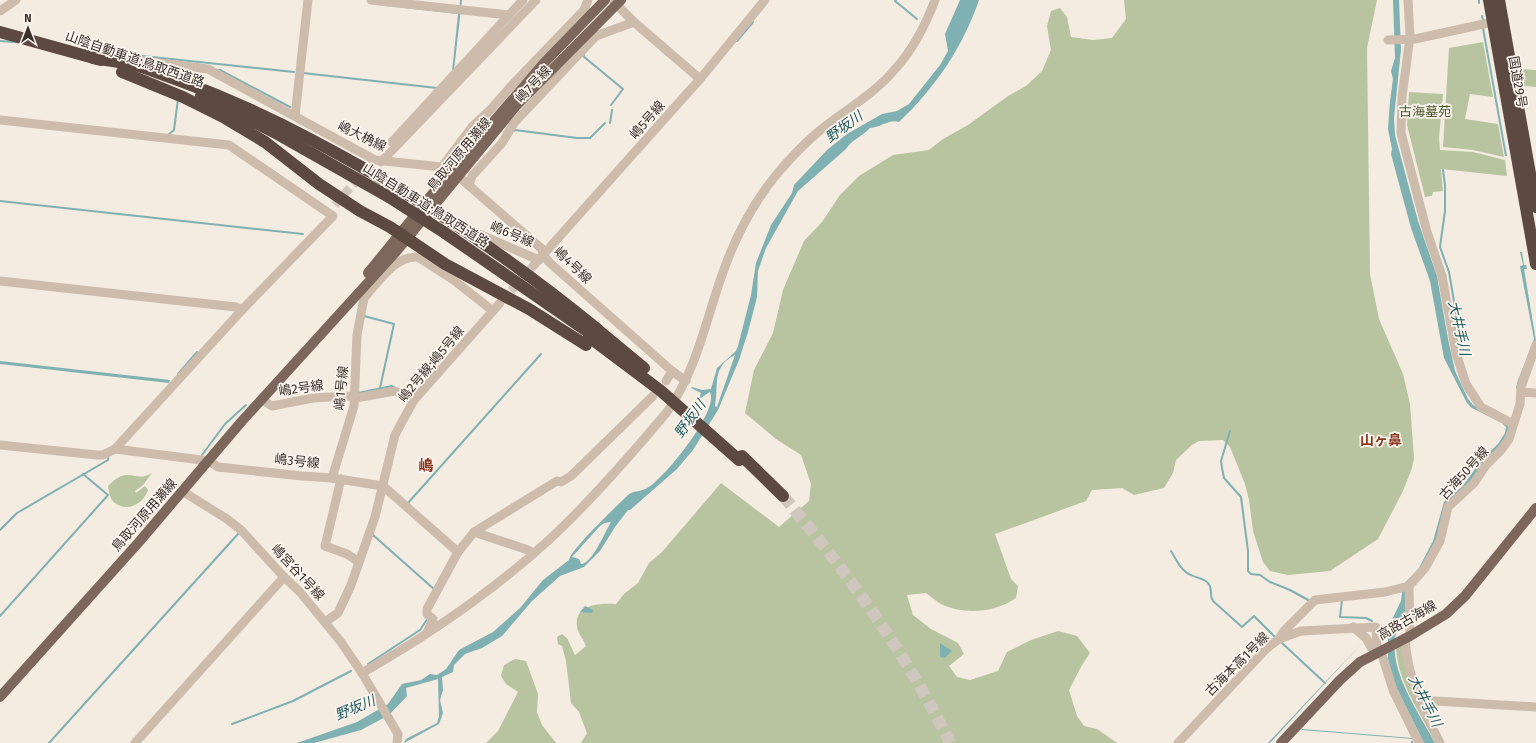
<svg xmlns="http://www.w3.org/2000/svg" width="1536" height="743" font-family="'Fira Sans','Noto Sans JP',sans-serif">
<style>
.green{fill:#b8c4a0}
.water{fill:#7fb0b2;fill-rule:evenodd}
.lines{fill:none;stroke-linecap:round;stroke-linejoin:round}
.stream{stroke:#7fb0b2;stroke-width:2}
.minor-tunnel{stroke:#cfc6bd;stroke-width:9;stroke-dasharray:9 4.5;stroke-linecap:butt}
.highway-tunnel{stroke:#cfc6bd;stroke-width:12;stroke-dasharray:12 6;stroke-linecap:butt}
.minor{stroke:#cdbbac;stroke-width:9}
.major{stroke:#7d675c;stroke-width:10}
.highway{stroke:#5c4a42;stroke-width:12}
.highway-bridge{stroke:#5c4a42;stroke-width:12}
.labels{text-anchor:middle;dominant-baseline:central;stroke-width:3.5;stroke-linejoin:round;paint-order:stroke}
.street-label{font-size:13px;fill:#3b302b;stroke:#fbf5ee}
.park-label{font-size:13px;fill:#4a5a2e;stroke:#fbf5ee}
.water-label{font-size:14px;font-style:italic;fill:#1f5a5e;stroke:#fbf5ee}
.neighbourhood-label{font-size:14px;font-weight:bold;fill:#8c3b22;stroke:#fbf5ee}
.quarter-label{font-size:15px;font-weight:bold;fill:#8c3b22;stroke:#fbf5ee}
</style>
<rect width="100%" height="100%" fill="#f4ebe1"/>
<g class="green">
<path d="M 1124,0 L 1377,0 L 1367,48 L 1370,274 L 1379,319 L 1403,374 L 1410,404 L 1414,458 L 1412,468 L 1403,491 L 1378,539 L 1330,571 L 1288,575 L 1270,571 L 1263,562 L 1253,531 L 1249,500 L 1245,484 L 1230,447 L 1223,440 L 1199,441 L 1192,445 L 1176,460 L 1173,473 L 1164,488 L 1134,495 L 1122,488 L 1092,490 L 1086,501 L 995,534 L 1011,579 L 1018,586 L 1016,598 C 994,613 964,615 941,604 C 936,601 930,596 926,593 L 907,595 L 913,615 L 931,629 L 958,643 L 964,654 L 949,666 L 957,677 L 970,680 L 998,671 L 1007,652 L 1031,640 L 1058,631 L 1077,636 L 1090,653 L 1082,665 L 1069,690 L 1077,716 L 1084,726 L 1097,729 L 1117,743 L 581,743 L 587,733 L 579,712 L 571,703 L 566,661 L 562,646 L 558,644 L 557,637 L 562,634 L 567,638 L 575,655 L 586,646 C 584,640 577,632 577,626 C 574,604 600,603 616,604 L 624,594 L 638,583 L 649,563 L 662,552 L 721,483 L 779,527 L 809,501 L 811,484 L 801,455 L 776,439 L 745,413 L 754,370 L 773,333 L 783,290 L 804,241 L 822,222 L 840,195 L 859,176 L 893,155 L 929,150 L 943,139 L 968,125 L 1008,96 L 1026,86 L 1042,71 L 1051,50 L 1047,26 L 1051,11 L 1060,8 L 1067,17 L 1071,37 L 1093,40 L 1112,38 L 1126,19 Z"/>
<polygon points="1483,42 1493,97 1470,94 1465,119 1498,124 1504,157 1473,150 1443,147 1449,48"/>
<polygon points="1520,69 1536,70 1536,87 1523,86"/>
<polygon points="1409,92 1443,94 1439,138 1440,150 1473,152 1505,160 1507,176 1441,169 1443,191 1433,192 1432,196 1425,197 1407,125"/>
<path d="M 152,473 L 143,485 L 135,491 L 136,493 L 145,486 L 148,490 C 144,503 128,513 115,503 C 110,500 109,491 108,486 C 129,464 134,484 152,473 Z"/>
<path d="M 1402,644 L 1436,743 C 1420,712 1398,683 1396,648 Z"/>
<polygon points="515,659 526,661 538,694 537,712 542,725 556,743 486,743 498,731 518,692 506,684 501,676 504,665"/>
</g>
<g class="water">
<polygon points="460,0 462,0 454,70 452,72 458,14 368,4 459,13"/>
<path d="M 960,0 L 979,0 C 963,47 935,88 899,122 C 889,119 882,127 870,128 C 862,137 851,140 846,149 L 798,191 L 766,248 L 758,271 L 757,297 L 748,332 L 739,360 L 718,410 L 693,450 L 677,469 L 630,510 L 628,510 L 615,527 L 600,551 L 584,567 L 560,576 L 532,601 L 502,636 L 482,648 L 465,654 L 454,665 L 453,672 L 442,677 L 443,690 L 440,700 L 443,713 L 439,724 L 404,743 L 406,739 L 437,723 L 439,716 L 438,679 L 406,688 L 407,696 L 389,715 L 361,730 L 314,743 L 297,743 L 357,722 L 388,704 L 402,684 L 421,680 L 430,674 L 437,675 L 446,669 L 459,650 L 493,632 L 520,608 L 543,580 L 569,560 C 571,549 618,505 628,495 C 633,491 637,492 642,490 C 647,489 652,485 655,482 C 670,470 719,410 710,392 L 699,399 L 701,393 L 691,388 L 692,387 L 702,390 L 711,389 L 717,368 L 736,351 L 738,346 L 751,295 L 756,263 L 771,225 L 792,193 L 794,185 L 827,150 L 847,134 L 882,114 L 897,111 L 909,104 L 940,65 L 948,51 L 945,34 ZM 735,355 L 717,407 L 715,406 C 719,385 711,367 735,355 ZM 611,522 C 605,532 592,564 581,564 L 579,559 L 572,557 L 599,527 L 604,523 Z"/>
<path d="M 1393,0 L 1399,0 L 1401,50 L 1394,118 L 1395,135 L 1418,221 L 1437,276 L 1448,339 L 1455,371 L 1468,399 L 1473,405 L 1509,425 L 1506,438 L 1477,475 L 1452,499 L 1437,545 L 1408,585 L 1407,611 L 1405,611 C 1401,620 1397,628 1395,637 C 1390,674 1419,712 1435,743 L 1424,743 L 1394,683 L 1388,659 L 1388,628 L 1401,601 L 1403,585 L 1419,568 L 1433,541 L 1444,502 L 1449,496 L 1462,487 L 1483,458 L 1498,444 L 1505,433 L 1506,427 L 1502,423 L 1472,408 L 1467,403 L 1444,358 L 1430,281 L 1411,228 L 1391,154 L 1392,149 L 1388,129 L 1390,101 L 1393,79 L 1391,71 L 1395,58 Z"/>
<polygon points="1482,28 1484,28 1507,156 1505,156"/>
<polygon points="1520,252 1522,252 1524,265 1526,265 1527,269 1524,269 1536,341 1518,391 1516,388 1517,383 1534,339 1520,266 1523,265"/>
<polygon points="0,361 170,380 169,383 0,364"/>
<polygon points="585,606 593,610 592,613 580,612"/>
<polygon points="1363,642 1270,743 1268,743"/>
<polygon points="940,643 952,651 945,658 940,657"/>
<polygon points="1302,729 1412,738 1413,739 1302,730"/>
</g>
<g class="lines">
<g class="stream">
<polyline points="896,0 895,1 917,19"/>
<polyline points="1479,0 1479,3"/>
<polyline points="1482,16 1483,20"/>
<polyline points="0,41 16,42"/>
<polyline points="737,41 753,22"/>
<polyline points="86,50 294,72"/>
<polyline points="584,55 583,56 623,89 611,105"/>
<polyline points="218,70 220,70 290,107"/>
<polyline points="303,73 437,88"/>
<polyline points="181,76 188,71"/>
<polyline points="610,123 612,110"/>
<polyline points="514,131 515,130 577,138 590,138 605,123"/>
<polyline points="168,135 174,130 178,99"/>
<polyline points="1443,170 1445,185 1445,211 1440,247 1449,272 1457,319"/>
<polyline points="0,201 303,234"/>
<polyline points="364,316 394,324 380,388"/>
<polyline points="178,374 197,352"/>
<polyline points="358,393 392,386 395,388"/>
<polyline points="1230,431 1221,461 1222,468 1224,478 1241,497 1248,551 1248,571 1251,574 1260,575 1270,582 1290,590 1310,601"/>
<polyline points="202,455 225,424 246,405"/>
<polyline points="408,503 541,354"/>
<polyline points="0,530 17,513 108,460 108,457"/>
<polyline points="373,535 435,590"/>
<path d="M 1171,551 C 1176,559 1181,571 1191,575 C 1196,578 1204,578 1208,583 C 1213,588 1209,595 1213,601 L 1242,627 L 1254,616 L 1275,637"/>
<polyline points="1342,600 1340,617 1366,618 1372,621"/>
<polyline points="0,616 108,495 83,474"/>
<polyline points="1282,643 1325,683"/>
<polyline points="368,664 420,630 428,618"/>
<polyline points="232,724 293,701 351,671"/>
<polyline points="49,743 238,534"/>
<polyline points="1412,743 1412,742"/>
</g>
<g class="minor-tunnel">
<polyline points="335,205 371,164"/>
<polyline points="502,301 534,265"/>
</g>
<path class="highway-tunnel" d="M 783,496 C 848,573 906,653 950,743"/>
<g class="minor">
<polyline points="371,0 509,15 523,0"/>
<polyline points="1408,0 1410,36 1402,97 1401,133 1427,232 1442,276 1456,353 1466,384 1481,407 1513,424"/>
<polyline points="0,11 16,0"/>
<polyline points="1388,40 1415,39 1493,22"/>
<polyline points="135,60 208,69 375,160 442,167 472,127 491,109 513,84 584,10 588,0"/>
<polyline points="700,79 765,0"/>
<polyline points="295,116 308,0"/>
<polyline points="0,120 229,145 333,216 242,310 115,449 103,455 97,455 0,445"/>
<polyline points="392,142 509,15"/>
<polyline points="381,162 536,0"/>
<polyline points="458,176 542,249 543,255 550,263 672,371 686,381"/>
<polyline points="469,185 472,176 502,143 514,123 596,36 634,22"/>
<polyline points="472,231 539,260"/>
<polyline points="534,265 700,79 634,22 612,0"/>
<polyline points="0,281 236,307 242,310"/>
<path d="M 364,298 C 378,283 395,255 418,257 L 455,281 L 493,311"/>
<polyline points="666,381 672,371"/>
<polyline points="1521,392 1536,393"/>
<polyline points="262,400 272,406 313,398 351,396 355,398 395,391 414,400"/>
<polyline points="115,449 209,461 218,467 302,476 332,478 383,486 458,552"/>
<polyline points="332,478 354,406 357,335 364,298"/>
<polyline points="341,479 325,546 347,554 359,562"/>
<polyline points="182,491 227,519 241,530 284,577 300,592 341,642 362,673 398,734 397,743"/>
<polyline points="474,532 528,550 533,553"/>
<polyline points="1409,586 1410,636"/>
<polyline points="325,622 338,613 351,585 375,517 395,435 403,420 414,400 500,303"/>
<polyline points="1353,627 1366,638 1371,647 1382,655 1393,690 1419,743"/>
<polyline points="427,633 433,619 427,614 427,609 458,552 474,532 557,481 561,482 571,476 653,396"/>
<path d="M 1405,638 C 1407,676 1423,710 1440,743"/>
<polyline points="1279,639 1284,631 1315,600 1385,592 1409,586 1425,568 1440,541 1448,507 1474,483 1486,465 1501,450 1509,439 1520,404 1521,387 1536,345"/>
<path d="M 362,673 C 429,635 493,591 550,539 C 592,500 630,456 667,412 C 697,369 705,323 722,275 C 734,240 753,203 777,174 C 793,155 810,137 831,122 C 854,105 878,90 896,68 C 914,48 926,24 935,0"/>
<polyline points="1419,700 1536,707"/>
<polyline points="135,743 284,577"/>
<polyline points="1178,743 1266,649 1279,639 1301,631 1376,627 1377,653"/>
</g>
<g class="major">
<polyline points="368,273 451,171 544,63 605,0"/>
<polyline points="0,697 139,542 242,421 395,253 516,106 621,0"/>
<polyline points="1281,743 1340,680 1360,662 1410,636 1446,614 1465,596 1536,508"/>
</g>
<g class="highway">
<polyline points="1489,0 1536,264"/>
<polyline points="1499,0 1536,207"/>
<polyline points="0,32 101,60"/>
<path d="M 93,58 C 107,60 121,62 135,65 C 149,69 163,75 178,80 C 224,97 267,116 310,139 C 412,192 508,256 597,329"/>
<polyline points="122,72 183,97 225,118 265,142 319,184 360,211 390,227 445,264 529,309 586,345"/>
<polyline points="201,96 274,132 389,197"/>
<polyline points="445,233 587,331"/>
<polyline points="742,456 783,496"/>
</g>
<g class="highway-bridge">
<polyline points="389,197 445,233"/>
<polyline points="597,329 644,368"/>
<polyline points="589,337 661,391 739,460"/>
</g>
</g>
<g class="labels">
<g class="street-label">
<text transform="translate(135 59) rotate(19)">山陰自動車道;鳥取西道路</text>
<text transform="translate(1518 82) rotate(80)">国道29号</text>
<text transform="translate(533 84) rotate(-47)">嶋7号線</text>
<text transform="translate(647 120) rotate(-49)">嶋5号線</text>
<text transform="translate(362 136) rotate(26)">嶋大桷線</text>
<text transform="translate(459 154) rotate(-50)">鳥取河原用瀬線</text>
<text transform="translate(426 205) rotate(32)">山陰自動車道;鳥取西道路</text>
<text transform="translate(512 234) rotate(23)">嶋6号線</text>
<text transform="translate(573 265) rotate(44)">嶋4号線</text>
<text transform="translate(431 364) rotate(-50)">嶋2号線;嶋5号線</text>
<text transform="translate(301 388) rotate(-8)">嶋2号線</text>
<text transform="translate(341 388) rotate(-84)">嶋1号線</text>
<text transform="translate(297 461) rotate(6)">嶋3号線</text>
<text transform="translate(1464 473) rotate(-48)">古海50号線</text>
<text transform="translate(144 515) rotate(-49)">鳥取河原用瀬線</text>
<text transform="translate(298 572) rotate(47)">嶋宮谷1号線</text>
<text transform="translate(1407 620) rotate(-30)">高路古海線</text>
<text transform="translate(1237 664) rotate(-45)">古海本高1号線</text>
</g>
<g class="park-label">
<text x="1425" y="111">古海墓苑</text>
</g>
<g class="water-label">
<text transform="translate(844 127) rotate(-36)">野坂川</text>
<text transform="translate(1459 328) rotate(77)">大井手川</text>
<text transform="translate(690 419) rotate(-54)">野坂川</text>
<text transform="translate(1425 701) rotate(63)">大井手川</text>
<text transform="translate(355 708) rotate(-23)">野坂川</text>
</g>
<g class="neighbourhood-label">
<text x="1381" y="440">山ヶ鼻</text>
</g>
<g class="quarter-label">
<text x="426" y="466">嶋</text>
</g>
</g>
<g transform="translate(28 28)" stroke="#fbf5ee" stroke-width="3" paint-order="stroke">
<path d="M0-3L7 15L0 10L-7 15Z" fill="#3b302b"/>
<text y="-6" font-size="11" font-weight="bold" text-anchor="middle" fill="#3b302b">N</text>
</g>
</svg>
